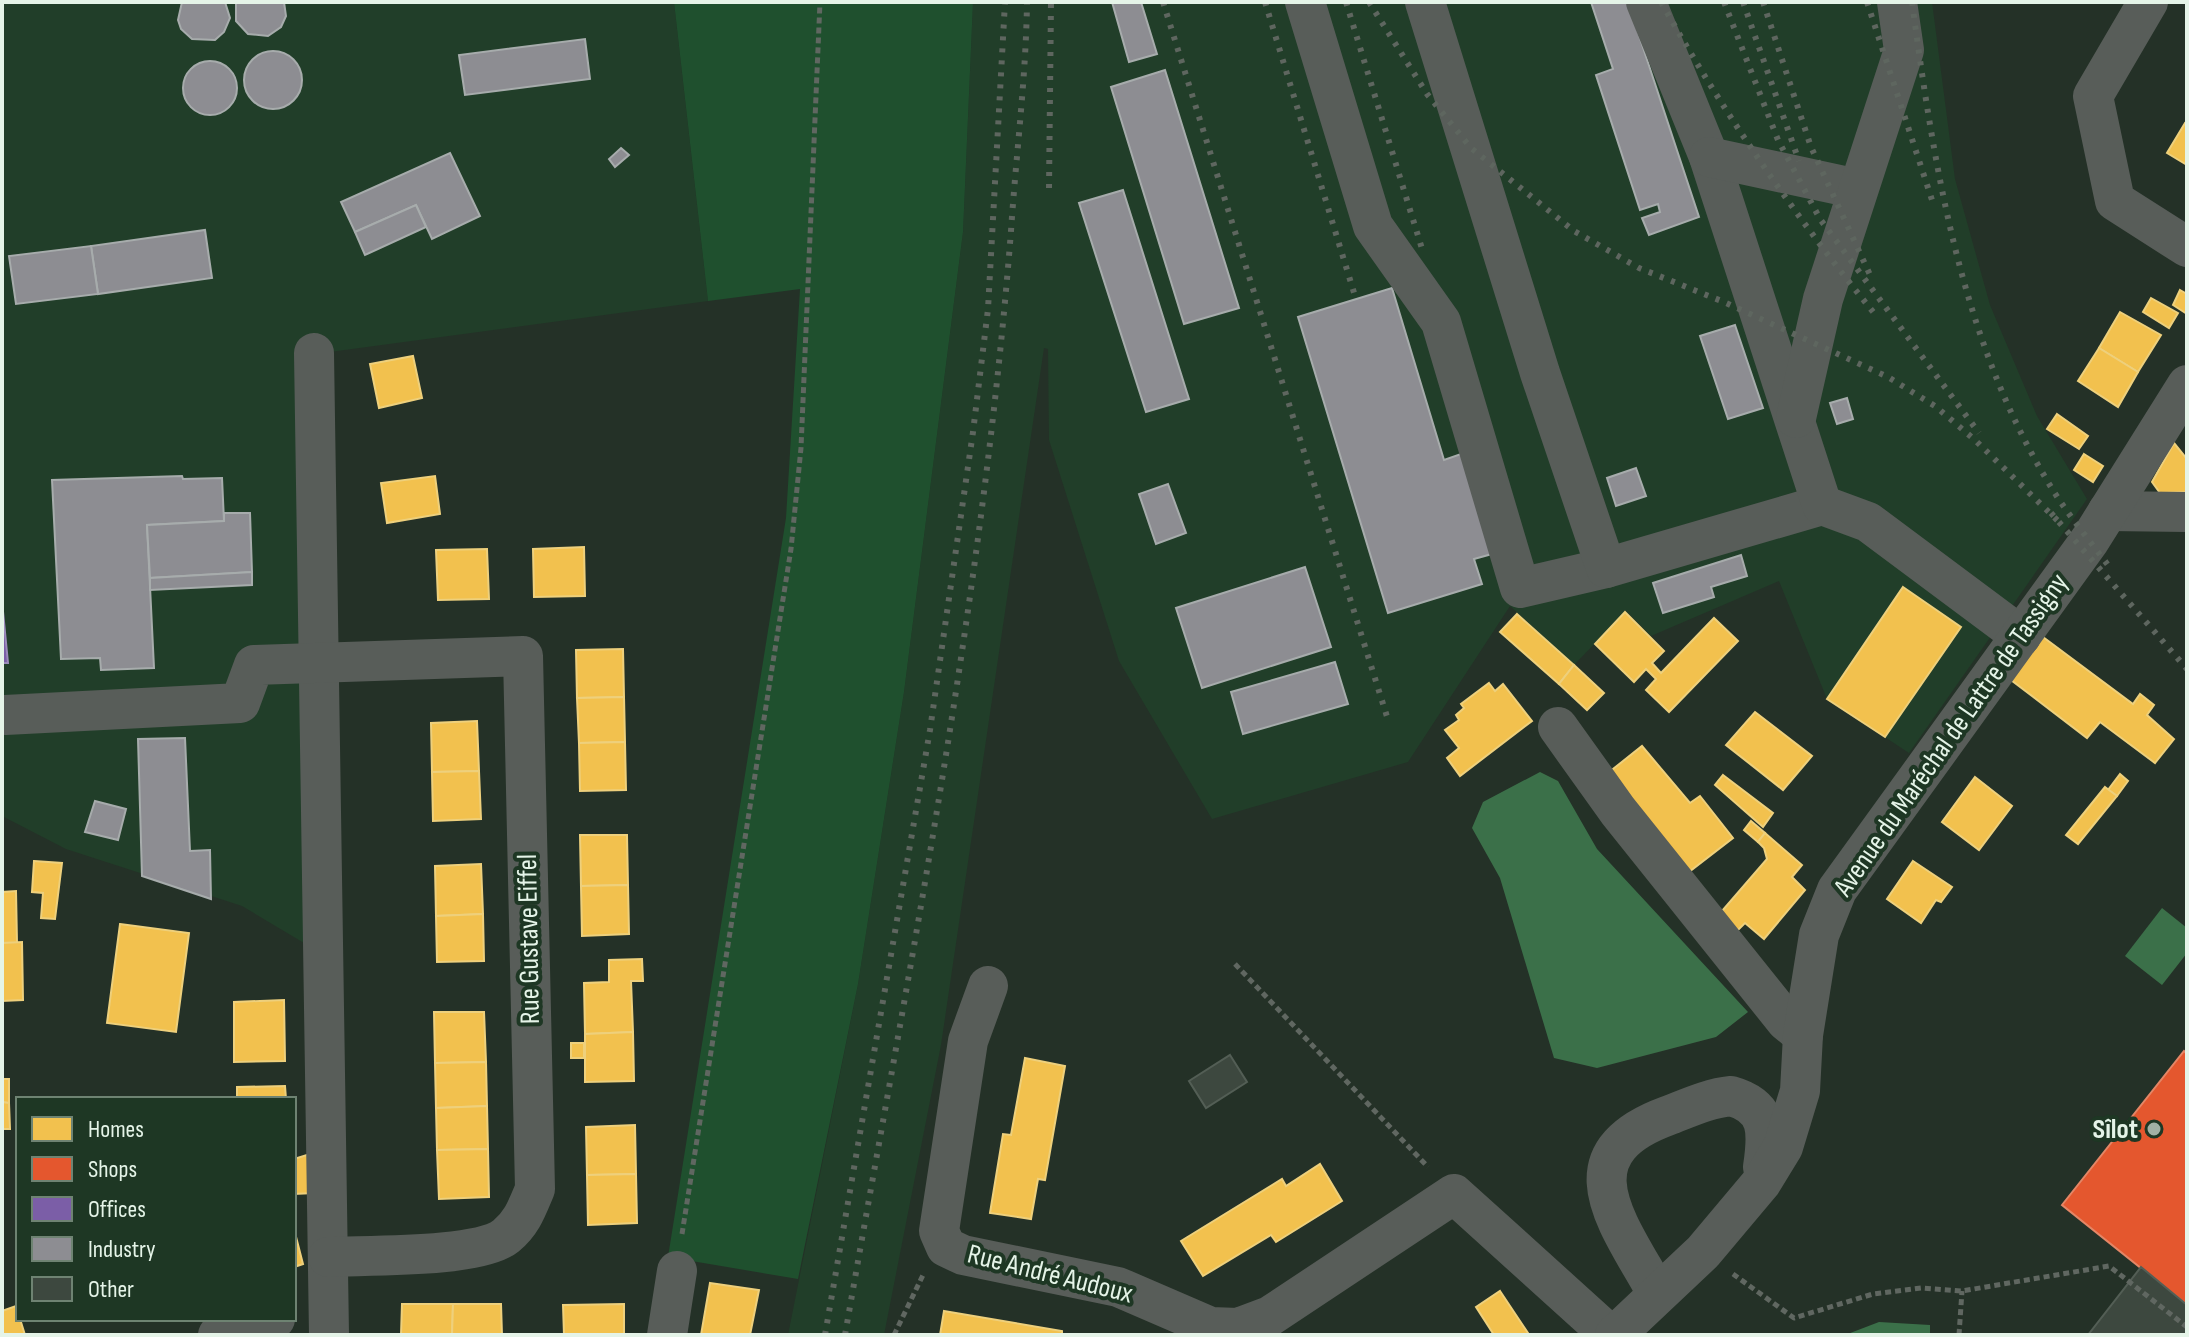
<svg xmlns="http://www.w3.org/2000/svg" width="2189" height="1337" font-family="'Sofia Sans Condensed',sans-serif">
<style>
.built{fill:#213e29}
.green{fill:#1f502e}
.water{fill:#3b7049}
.homes{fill:#f2c14e;stroke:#eed07c;stroke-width:2}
.shops{fill:#e4572e;stroke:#e48666;stroke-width:2}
.offices{fill:#7b5ea7;stroke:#9b8bba;stroke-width:2}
.industry{fill:#8d8d92;stroke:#a7acac;stroke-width:2}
.building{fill:#3d483f;stroke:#535e55;stroke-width:2}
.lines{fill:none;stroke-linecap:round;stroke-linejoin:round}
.path{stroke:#606761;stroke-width:5;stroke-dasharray:6 4;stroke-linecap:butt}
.minor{stroke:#585d59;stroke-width:40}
.rail{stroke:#5e665f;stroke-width:6;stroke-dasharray:4 8;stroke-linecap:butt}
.poi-dot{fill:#a1b0a4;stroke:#1e3724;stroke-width:3}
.labels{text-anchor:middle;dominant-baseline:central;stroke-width:8;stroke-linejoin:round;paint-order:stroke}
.street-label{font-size:28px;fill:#e5f4e8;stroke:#1e3724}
.poi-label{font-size:28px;font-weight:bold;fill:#e5f4e8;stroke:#1e3724;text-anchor:end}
</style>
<rect width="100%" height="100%" fill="#243127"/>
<g class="built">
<polygon points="2,2 674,2 708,301 300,356 309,946 242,906 66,849 2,816"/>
<polygon points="973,2 1932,2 1955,179 1990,305 2037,416 2087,499 1909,753 1827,699 1779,581 1651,636 1626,611 1574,665 1510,606 1408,762 1212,819 1119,661 1049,440 1048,349 1044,348 941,1045 884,1335 788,1335 858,984 904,692 963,232"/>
</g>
<polygon class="green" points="674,2 973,2 963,232 904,692 858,984 798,1279 668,1257 786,518 800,289 708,301"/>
<g class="water">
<polygon points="1540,772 1558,781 1597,849 1748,1012 1716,1037 1597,1068 1554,1058 1500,878 1472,828 1483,802"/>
<polygon points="2162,908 2187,928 2187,953 2162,985 2125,956"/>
<polygon points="1879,1322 1930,1325 1930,1335 1845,1335"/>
</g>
<g class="homes">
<polygon points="2185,123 2187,124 2187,165 2167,153"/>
<polygon points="2180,290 2187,294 2187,314 2173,305"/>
<polygon points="2151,298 2178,313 2169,328 2143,312"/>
<polygon points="2120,312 2161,335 2138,372 2099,348"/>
<polygon points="2099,348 2138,372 2118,407 2078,381"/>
<polygon points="413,356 422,398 379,408 370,364"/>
<polygon points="2057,414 2088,436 2079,449 2047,429"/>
<polygon points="2174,443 2187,459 2187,492 2160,493 2152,482"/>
<polygon points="2084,454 2103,466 2093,482 2074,470"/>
<polygon points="435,476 440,514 387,523 381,483"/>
<polygon points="584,547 585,596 534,597 533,549"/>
<polygon points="487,549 489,599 438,600 436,550"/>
<polygon points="1903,587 1961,627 1885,737 1827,699"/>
<polygon points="1625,612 1664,651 1652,663 1661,673 1714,618 1738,641 1669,712 1646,690 1656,679 1646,669 1634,682 1595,644"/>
<polygon points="1517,614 1574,665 1559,684 1500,632"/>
<polygon points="2043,637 2133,704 2140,694 2154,705 2147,715 2174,739 2155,763 2100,722 2087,738 2011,680"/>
<polygon points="623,649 624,697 577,698 576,650"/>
<polygon points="1574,665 1604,693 1587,710 1559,684"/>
<polygon points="1489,683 1495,691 1503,684 1532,721 1460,776 1447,758 1459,748 1445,730 1459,720 1456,715 1464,708 1461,704"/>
<polygon points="624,697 625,742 579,743 577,698"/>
<polygon points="1755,712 1812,756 1783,790 1726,745"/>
<polygon points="477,721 479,771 432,772 431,723"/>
<polygon points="625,742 626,790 580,791 579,743"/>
<polygon points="1642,746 1690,803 1700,796 1733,838 1685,875 1608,773"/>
<polygon points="479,771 481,819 433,821 432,772"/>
<polygon points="2120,774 2128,781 2117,796 2108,790"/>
<polygon points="1723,775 1773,813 1763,827 1715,785"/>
<polygon points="1975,777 2012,806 1979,850 1942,822"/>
<polygon points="2105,787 2117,796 2078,844 2066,835"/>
<polygon points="1751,821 1765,833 1758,842 1744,830"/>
<polygon points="1765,833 1802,865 1792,877 1805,890 1764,939 1745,923 1734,934 1716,918 1767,859 1764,848 1758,842"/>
<polygon points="580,835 627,835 628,885 581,886"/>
<polygon points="34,861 62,863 55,919 41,918 43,893 32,892"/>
<polygon points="1913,861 1952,887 1941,902 1936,900 1921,923 1887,899"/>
<polygon points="481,864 483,914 436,916 435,866"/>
<polygon points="628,885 629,934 582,936 581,886"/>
<polygon points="16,891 17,943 2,943 2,892"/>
<polygon points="483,914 484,961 437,962 436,916"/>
<polygon points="120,924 189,933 176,1032 107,1023"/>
<polygon points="22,942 23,1000 2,1001 2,943"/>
<polygon points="642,959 643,981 631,981 633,1032 585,1034 584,983 609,982 609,960"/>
<polygon points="284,1000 285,1061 234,1062 234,1002"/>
<polygon points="434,1012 484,1012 486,1062 435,1063"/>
<polygon points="633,1032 634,1081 585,1082 585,1034"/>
<rect x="571" y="1043" width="13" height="15"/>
<polygon points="1025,1058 1065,1066 1045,1180 1038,1179 1031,1219 990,1213 1003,1134 1011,1135"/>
<polygon points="486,1062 487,1106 436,1108 435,1063"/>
<polygon points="2,1079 9,1079 9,1103 2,1102"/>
<polygon points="285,1086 286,1099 237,1099 237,1087"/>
<polygon points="2,1102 9,1103 10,1129 2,1129"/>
<polygon points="487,1106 488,1149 437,1150 436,1108"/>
<polygon points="635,1125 636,1174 587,1175 586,1127"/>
<polygon points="488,1149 489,1197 439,1199 437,1150"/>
<polygon points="313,1153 314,1193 294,1194 294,1159"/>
<polygon points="1320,1164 1342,1201 1276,1242 1271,1235 1203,1276 1181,1241 1282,1179 1286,1186"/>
<polygon points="636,1174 637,1223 588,1225 587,1175"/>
<polygon points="294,1229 303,1264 294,1267"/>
<polygon points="710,1283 759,1290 750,1335 701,1335"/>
<polygon points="1500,1291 1528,1333 1529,1335 1494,1335 1476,1307"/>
<polygon points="402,1304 453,1304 452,1335 401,1335"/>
<polygon points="453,1304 501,1304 502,1335 452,1335"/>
<polygon points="624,1304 624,1335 564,1335 563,1305"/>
<polygon points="16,1306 25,1335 2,1335 2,1311"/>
<polygon points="944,1311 1062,1331 1062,1335 940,1335"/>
</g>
<polygon class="shops" points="2184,1051 2187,1054 2187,1305 2062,1205"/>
<polygon class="offices" points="2,601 8,663 2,663"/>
<g class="industry">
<polygon points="182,2 225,2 230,18 224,32 215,40 192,39 181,29 178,20"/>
<polygon points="236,2 284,2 286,16 281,27 268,36 248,34 236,21"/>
<polygon points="1112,2 1141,2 1157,54 1129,62"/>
<polygon points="1591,2 1628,2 1699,217 1649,235 1642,218 1660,212 1658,204 1640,210 1596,75 1613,69"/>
<polygon points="585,39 590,79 465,95 459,55"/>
<circle cx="273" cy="80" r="29"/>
<circle cx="210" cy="88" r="27"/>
<polygon points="1165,70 1239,308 1184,324 1111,87"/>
<polygon points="621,148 629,155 615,167 609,159"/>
<polygon points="450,153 480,216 432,239 416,205 355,232 341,202"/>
<polygon points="1123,190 1189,399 1146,412 1079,203"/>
<polygon points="416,205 426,227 365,255 355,232"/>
<polygon points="205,230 212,278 98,294 91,246"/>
<polygon points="91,246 98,294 16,304 9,256"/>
<polygon points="1392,288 1444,460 1461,454 1492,554 1474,559 1482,584 1388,613 1298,317"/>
<polygon points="1735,325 1763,408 1728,419 1700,336"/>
<polygon points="1847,398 1853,419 1837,424 1830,403"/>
<polygon points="1636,468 1646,496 1616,506 1607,478"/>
<polygon points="182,476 183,479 222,478 224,521 147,525 154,668 101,670 100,658 61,659 52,480"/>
<polygon points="1168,484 1186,533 1156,544 1139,494"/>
<polygon points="224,513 250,513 252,572 150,578 147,525 224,521"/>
<polygon points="1741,555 1747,576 1711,587 1714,597 1663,613 1653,583"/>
<polygon points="1305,567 1331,647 1202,688 1176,608"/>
<polygon points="252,572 252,585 150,590 150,578"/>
<polygon points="1335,662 1348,704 1243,734 1231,692"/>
<polygon points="185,738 190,851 210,850 211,899 142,876 138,739"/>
<polygon points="95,801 126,809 118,840 85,832"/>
</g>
<g class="building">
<polygon points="1230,1055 1247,1082 1206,1108 1189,1081"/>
<polygon points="2141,1267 2187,1305 2187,1335 2088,1335"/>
</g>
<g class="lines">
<g class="path">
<polyline points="1235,964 1428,1167"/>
<polyline points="682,1234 791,549 801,448 820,2"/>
<polyline points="1733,1274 1794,1318 1873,1294 1921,1288 1962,1291 2109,1266 2187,1327"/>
<polyline points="894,1335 923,1275"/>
<polyline points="1959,1335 1962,1291"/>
</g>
<g class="minor">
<polyline points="1305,2 1373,226 1441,322 1520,588 1606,568"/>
<polyline points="1425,2 1540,373 1606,568 1822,505"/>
<polyline points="1646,2 1709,157 1822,505 1868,522 2021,636"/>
<polyline points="2148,2 2093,96 2115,201 2187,247"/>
<polyline points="1709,157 1858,189"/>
<polyline points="314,353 329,1335"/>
<polyline points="1796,418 1823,299 1904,50 1897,2"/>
<polyline points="2108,511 2187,512"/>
<path d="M 5,715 L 240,703 L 254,665 L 523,656 L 535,1189 C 527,1208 522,1223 506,1236 C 479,1258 367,1255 328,1257"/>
<polyline points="1558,727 1618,811 1786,1021 1803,1035"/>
<polyline points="988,986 968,1041 939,1231 946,1247 963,1255 1118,1287 1211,1327 1238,1328 1270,1316 1454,1194 1610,1335"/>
<path d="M 1657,1293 C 1619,1224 1561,1155 1667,1116 C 1688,1108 1709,1098 1731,1096 C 1770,1107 1768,1133 1763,1167"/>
<polyline points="218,1335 275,1319"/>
<polyline points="667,1335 677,1271"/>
<polyline points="1615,1335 1703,1252 1761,1183 1783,1147 1800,1091 1803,1035 1819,935 1837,890 2090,540 2187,385"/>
</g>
<g class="rail">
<polyline points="1163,2 1389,723"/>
<polyline points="1265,2 1355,296"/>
<polyline points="1346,2 1423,252"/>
<polyline points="1369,2 1427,94 1471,148 1574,231 1639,268 1724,302 1888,377 1935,406 1975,440 2059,522"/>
<path d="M 1661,2 C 1723,112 1794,215 1874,313"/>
<polyline points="1724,2 1778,140 1820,219 1979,433"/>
<polyline points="1743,2 1799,161"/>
<polyline points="1763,2 1811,147 1871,277"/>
<polyline points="1867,2 1933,203"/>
<path d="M 1912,2 C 1935,173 1962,347 2056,495 C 2073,521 2093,545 2111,569"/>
<polyline points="1049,188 1051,2"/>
<polyline points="2051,513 2187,669"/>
<polyline points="825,1335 930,730 973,432 988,309 1005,2"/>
<path d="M 845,1335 C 909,969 982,603 1011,231 C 1016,155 1026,78 1027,2"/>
</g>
</g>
<circle class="poi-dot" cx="2154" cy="1129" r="8"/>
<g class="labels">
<g class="street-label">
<text transform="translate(1951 735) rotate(-55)">Avenue du Maréchal de Lattre de Tassigny</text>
<text transform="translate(529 939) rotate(-91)">Rue Gustave Eiffel</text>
<text transform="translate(1050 1274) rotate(14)">Rue André Audoux</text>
</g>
<g class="poi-label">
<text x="2138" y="1129">Sîlot</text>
</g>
</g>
<rect width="2189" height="1337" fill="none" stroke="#e5f4e8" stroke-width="8"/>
<rect x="16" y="1097" width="280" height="224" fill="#1e3724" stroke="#6e8372" stroke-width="2"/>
<rect x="32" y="1117" width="40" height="24" fill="#f2c14e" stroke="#6e8372" stroke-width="2"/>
<text x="88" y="1137" font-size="24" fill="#e5f4e8">Homes</text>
<rect x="32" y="1157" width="40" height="24" fill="#e4572e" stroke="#6e8372" stroke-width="2"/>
<text x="88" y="1177" font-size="24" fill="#e5f4e8">Shops</text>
<rect x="32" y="1197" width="40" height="24" fill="#7b5ea7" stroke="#6e8372" stroke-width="2"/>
<text x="88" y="1217" font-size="24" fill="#e5f4e8">Offices</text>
<rect x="32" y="1237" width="40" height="24" fill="#8d8d92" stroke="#6e8372" stroke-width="2"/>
<text x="88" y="1257" font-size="24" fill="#e5f4e8">Industry</text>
<rect x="32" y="1277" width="40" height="24" fill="#3d483f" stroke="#6e8372" stroke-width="2"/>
<text x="88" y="1297" font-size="24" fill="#e5f4e8">Other</text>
</svg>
